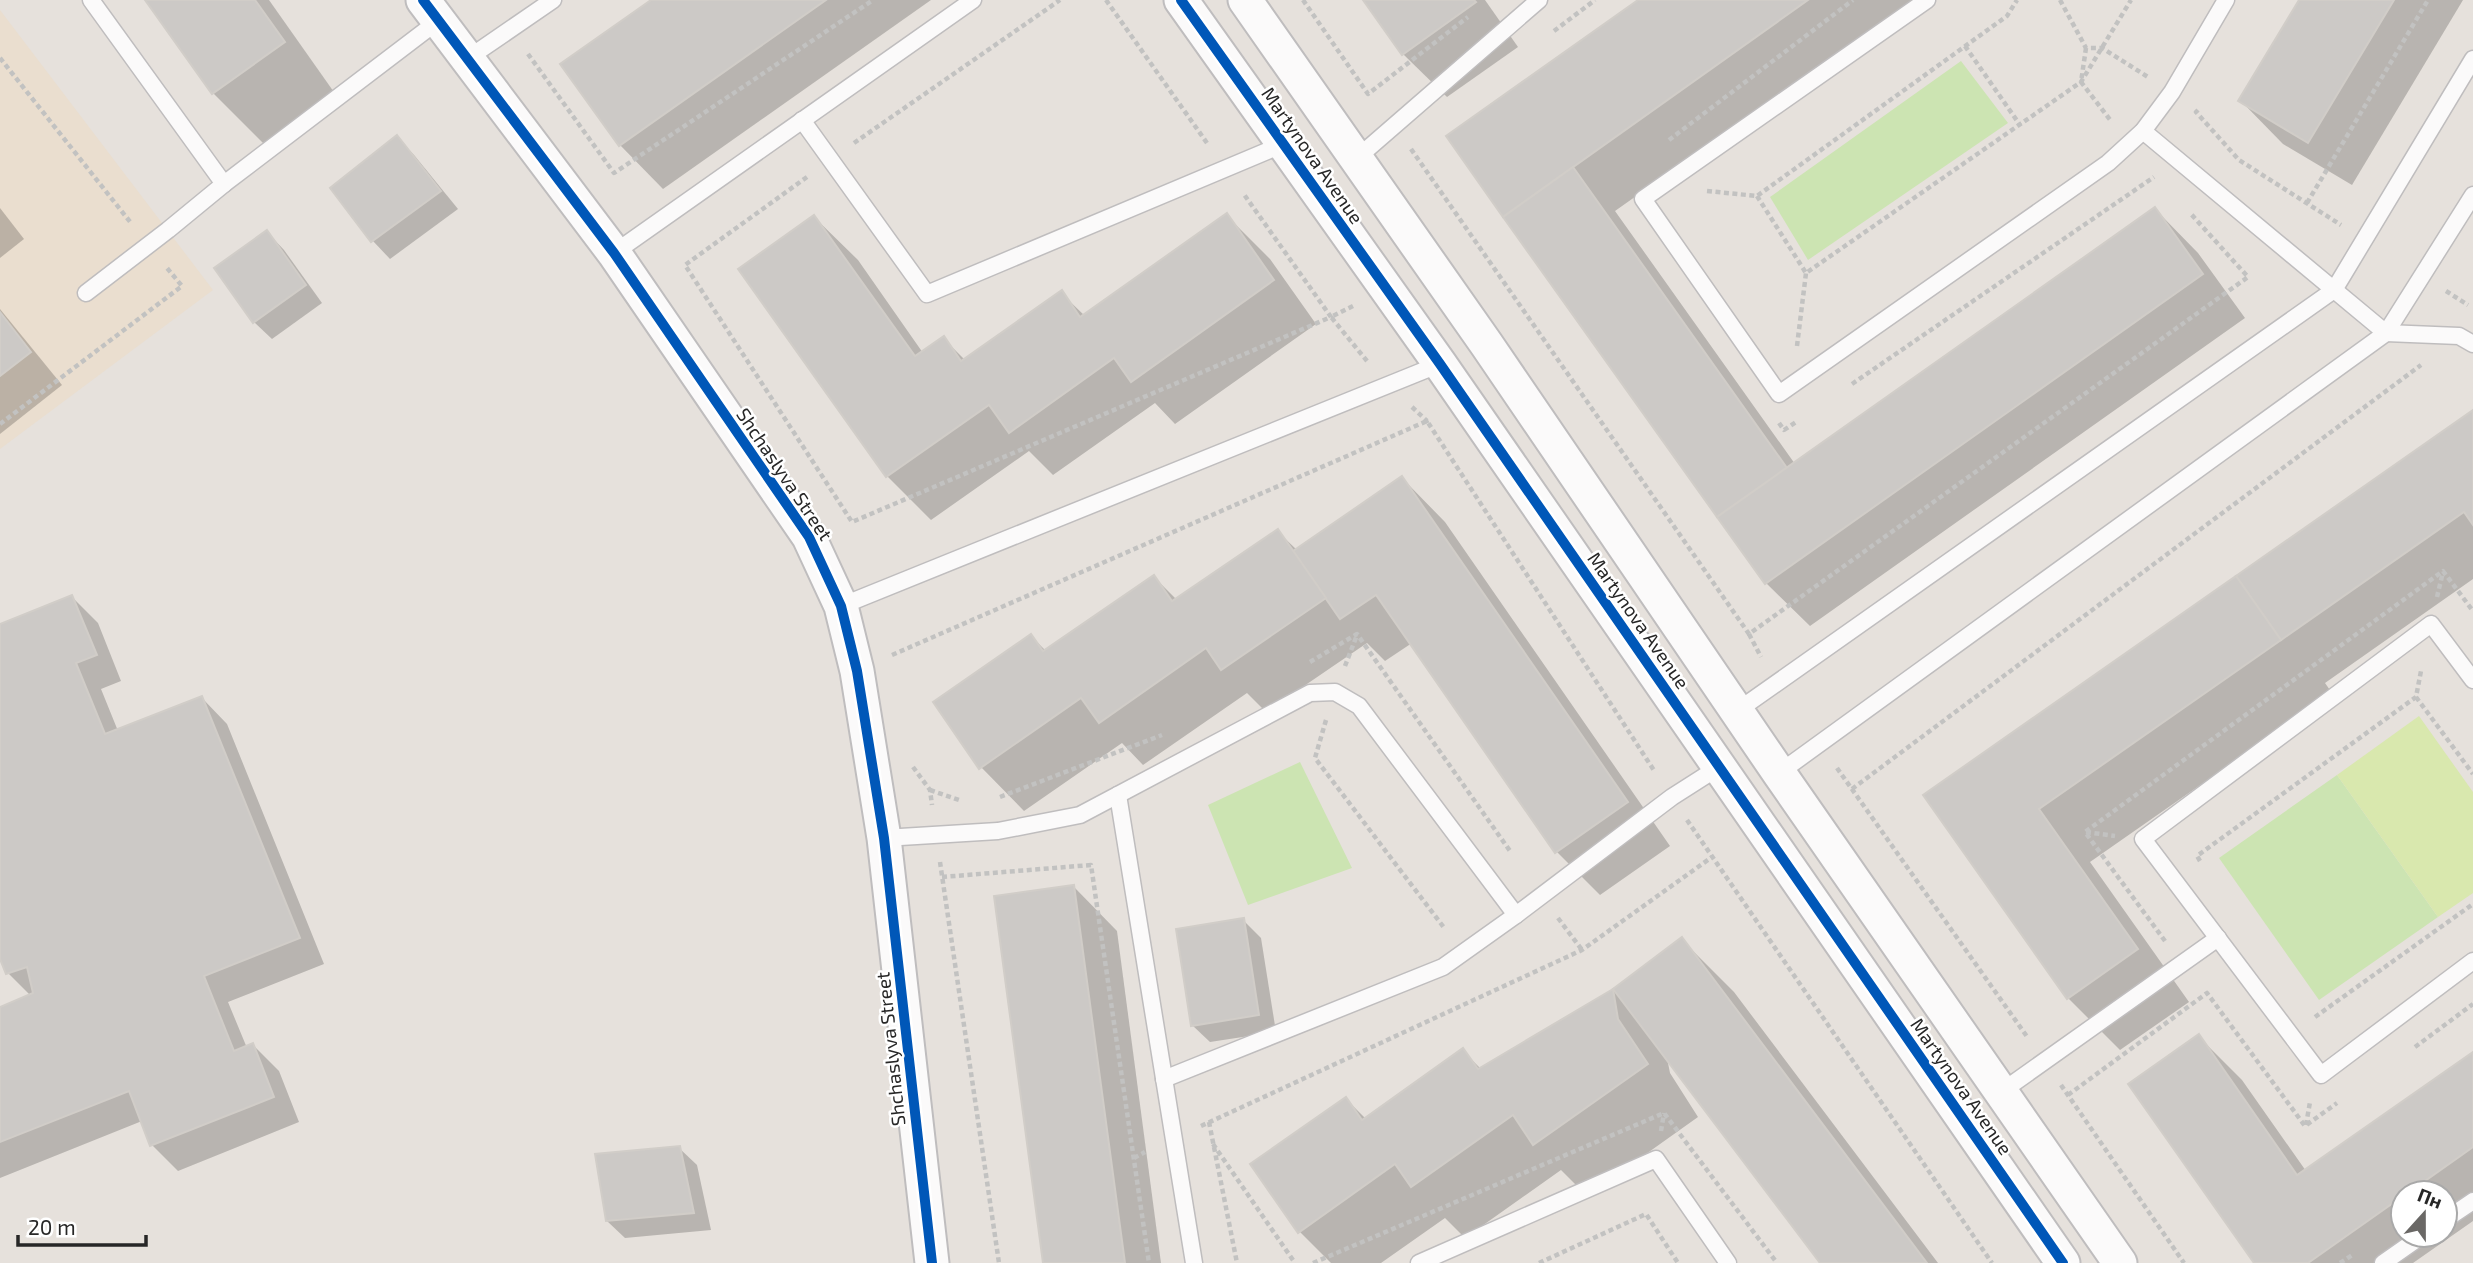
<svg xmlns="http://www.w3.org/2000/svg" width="2473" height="1263" font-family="'Exo 2',sans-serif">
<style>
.education{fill:#eadecf}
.green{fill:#cce4b2}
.pitch{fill:#d9e8ae}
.shadow{fill:#0003;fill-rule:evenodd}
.building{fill:#ccc9c6;stroke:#d1cdc8;stroke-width:2}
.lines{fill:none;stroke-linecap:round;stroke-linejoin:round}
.lane-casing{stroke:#bfbdbe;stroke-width:19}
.street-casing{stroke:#bfbdbe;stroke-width:37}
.path{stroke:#c2c2c1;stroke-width:4.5;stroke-dasharray:5 3.5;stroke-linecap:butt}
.lane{stroke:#fbfafa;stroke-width:16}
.street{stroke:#fbfafa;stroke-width:33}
.cycleway-casing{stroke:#fff;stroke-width:15}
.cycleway{stroke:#0057b8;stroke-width:10}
.labels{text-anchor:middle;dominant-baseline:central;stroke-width:5;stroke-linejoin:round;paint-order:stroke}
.street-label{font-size:19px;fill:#272727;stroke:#fff}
</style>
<rect width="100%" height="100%" fill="#e6e1dc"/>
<polygon class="education" points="0,10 213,290 0,449"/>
<g class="green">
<polygon points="1961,61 2008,123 1808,260 1770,197"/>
<polygon points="1300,762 1352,868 1248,905 1208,805"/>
<polygon points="2337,775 2438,917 2319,1000 2219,858"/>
</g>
<polygon class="pitch" points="2419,716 2473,792 2473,893 2438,917 2337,775"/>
<g class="shadow">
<polygon points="147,0 269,0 336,95 265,145 213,93"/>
<polygon points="654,0 931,0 663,189 620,145"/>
<polygon points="1365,0 1485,0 1518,47 1447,97 1403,54"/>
<polygon points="1641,0 1913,0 1615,211 1795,464 2155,209 2198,253 2245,318 1810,626 1766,583 1448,136"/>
<polygon points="2300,0 2463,0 2352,185 2283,144 2240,100"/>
<polygon points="397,138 414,155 458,209 390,259 373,241 332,188"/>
<polygon points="0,208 24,239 0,258"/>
<polygon points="1227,216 1270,259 1316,324 1175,424 1155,403 1053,475 1029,451 931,520 887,476 741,269 814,217 858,260 923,353 943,338 965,360 1061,293 1085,316"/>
<polygon points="267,232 284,250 322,303 272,339 254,322"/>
<polygon points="0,309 62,385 0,434"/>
<polygon points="2473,412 2473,579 2325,683 2332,693 2090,862 2189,1002 2120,1050 2068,998 1926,795"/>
<polygon points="1402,478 1445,522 1670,846 1600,895 1557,852 1412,643 1385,661 1367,643 1266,712 1247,693 1143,765 1122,743 1024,811 981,767 1031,636 1046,651 1154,577 1177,600 1277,531 1297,550"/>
<polygon points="72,597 98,623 121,681 101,689 118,731 202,698 227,724 324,964 228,1002 247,1048 253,1045 279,1071 299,1122 178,1171 152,1145 142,1121 0,1178 0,1009 31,996 8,973 0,954 0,626"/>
<polygon points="1074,887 1117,931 1161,1263 1044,1263"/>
<polygon points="1243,920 1261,938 1276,1032 1210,1042 1192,1025"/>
<polygon points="1682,940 1734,992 1938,1263 1822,1263 1667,1058 1670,1073 1698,1117 1587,1196 1561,1170 1465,1238 1445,1218 1381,1263 1331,1263 1299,1231 1346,1099 1366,1119 1462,1050 1481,1069 1614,991"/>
<path d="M 2199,1037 L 2242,1080 L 2306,1171 L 2473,1054 L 2473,1221 L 2413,1263 L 2256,1263 ZM 2403,1193 L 2445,1193 L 2445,1235 L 2403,1235 Z"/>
<polygon points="679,1148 697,1165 711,1230 625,1238 607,1221"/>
</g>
<g class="building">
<polygon points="145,0 255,0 285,42 212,94"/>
<polygon points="651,0 826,0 619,146 560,64"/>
<polygon points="1363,0 1474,0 1476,2 1402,55"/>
<polygon points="1638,0 1808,0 1503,217 1446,136"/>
<polygon points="2299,0 2394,0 2308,143 2238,101"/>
<polygon points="397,135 441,191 371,242 330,188"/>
<polygon points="1573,167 1787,468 1717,517 1503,217"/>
<polygon points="2155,207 2203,274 1765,584 1717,517"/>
<polygon points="1227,213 1274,280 1131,382 1114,358 1009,433 989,405 886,477 738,269 814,215 915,356 944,336 961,361 1062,290 1080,317"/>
<polygon points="267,230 306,285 253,323 214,268"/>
<polygon points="0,312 31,352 0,376"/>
<polygon points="2473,410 2473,525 2464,512 2281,640 2236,576"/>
<polygon points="1402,476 1628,802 1555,853 1376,595 1340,619 1293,551"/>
<polygon points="1278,529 1326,598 1221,670 1206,648 1099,723 1081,698 979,769 933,702 1031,634 1043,651 1154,575 1172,601"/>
<polygon points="2236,576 2281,640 2039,809 2138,949 2067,999 1923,795"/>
<polygon points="72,595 97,655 76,663 105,734 202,696 300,938 204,976 234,1051 253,1043 274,1097 150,1146 129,1091 0,1142 0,1007 33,993 27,967 6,974 0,959 0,624"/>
<polygon points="1074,885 1125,1263 1043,1263 994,896"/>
<polygon points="1244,918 1259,1015 1191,1026 1176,929"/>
<polygon points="1682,937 1927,1263 1820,1263 1613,989"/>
<polygon points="1613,989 1618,1019 1648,1064 1533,1145 1513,1115 1411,1187 1395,1164 1298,1233 1250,1164 1346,1097 1362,1120 1463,1048 1478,1069"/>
<polygon points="2199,1034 2297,1175 2473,1052 2473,1147 2408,1193 2403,1193 2403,1196 2308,1263 2254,1263 2128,1084"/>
<polygon points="680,1146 694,1213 606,1221 595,1154"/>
</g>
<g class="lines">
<g class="lane-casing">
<g id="lane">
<polyline points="91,0 224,184 438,21"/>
<polyline points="1927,0 1643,199 1779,394 2108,163 2143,131 2172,92 2226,0"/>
<polyline points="467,59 553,0"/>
<polyline points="802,120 927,294 1284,144"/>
<polyline points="2143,131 2386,333 2459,336 2473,344"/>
<polyline points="1357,158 1539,0"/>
<polyline points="614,253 973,0"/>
<polyline points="86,293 168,230 224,184"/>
<polyline points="841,606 1440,364"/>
<polyline points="2473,680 2431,624 2143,839 2321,1075 2473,961"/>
<polyline points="1737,711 2334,290 2473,59"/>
<polyline points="1779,773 2386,333 2473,195"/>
<polyline points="1118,795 1194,1263"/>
<polyline points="884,838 998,831 1080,815 1310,693 1335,692 1359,706 1516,915 1672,797 1719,767"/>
<polyline points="1164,1079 1443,967 1516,915"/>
<polyline points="2001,1092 2218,938"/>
<polyline points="2445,1220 2473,1201"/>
<polyline points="1419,1263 1656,1159 1728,1263"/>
<polyline points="2383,1263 2423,1235"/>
</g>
</g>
<g class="street-casing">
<g id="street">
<polyline points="423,0 614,253 809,537 841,606 857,671 884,838 932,1263"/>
<polyline points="1181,0 1440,364 2063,1263"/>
<polyline points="1245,0 1487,345 1779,773 2120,1263"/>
</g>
</g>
<g class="path">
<polyline points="1106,0 1207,143"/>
<polyline points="1303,0 1368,94 1468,17"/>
<polyline points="2060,0 2086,48 2102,48 2148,77"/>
<polyline points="1554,31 1595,0"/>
<polyline points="1965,46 2020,125"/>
<polyline points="2086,48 2081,82 2111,121"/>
<polyline points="528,54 614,173 873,0"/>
<polyline points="0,58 131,223"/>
<polyline points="2198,110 2196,112 2239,160 2341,225"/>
<polyline points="1669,140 1853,0"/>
<polyline points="854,143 1060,0"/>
<polyline points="1411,149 1749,634 2248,277 2191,214"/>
<polyline points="807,177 685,265 852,522 1331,317 1243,193"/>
<polyline points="1707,191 1757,196 2007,16 2017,0"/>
<polyline points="1757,196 1806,273 2081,82 2131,0"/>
<polyline points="2307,203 2428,0"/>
<polyline points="2446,291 2468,305"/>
<polyline points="1353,306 1331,317 1367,361"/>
<polyline points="1797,346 1806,273"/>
<polyline points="1852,384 2154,177"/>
<polyline points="1412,407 1427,421 1429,420"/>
<polyline points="1779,423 1784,430 1796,422"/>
<polyline points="0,424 182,286 167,268"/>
<polyline points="2437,597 2443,572"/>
<polyline points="1749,634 1761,657"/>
<polyline points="892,655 1427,421 1655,772"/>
<polyline points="1310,662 1357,634 1510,851"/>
<polyline points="1345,666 1357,635"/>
<polyline points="2416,697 2473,774"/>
<polyline points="1326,720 1315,758 1445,929"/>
<polyline points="913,767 930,790 932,805"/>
<polyline points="1837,768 2028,1038"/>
<polyline points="1852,789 2421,365"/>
<polyline points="930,790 962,801"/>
<polyline points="1000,797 1162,735"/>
<polyline points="1687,820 1992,1263"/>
<polyline points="2086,832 2115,836"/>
<polyline points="2200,861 2197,856 2416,697 2421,671"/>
<polyline points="940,862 999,1263"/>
<polyline points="942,877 1091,865 1149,1263"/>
<polyline points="1558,918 1582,950"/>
<polyline points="2165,941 2085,832 2443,571 2473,611"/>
<polyline points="2315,1017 2473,904"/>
<polyline points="2415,1047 2473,1004"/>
<polyline points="2061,1085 2184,1263"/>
<polyline points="2068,1095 2207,993 2305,1126 2337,1103"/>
<polyline points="1209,1122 1237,1263"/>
<polyline points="2306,1125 2310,1102"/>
<polyline points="1201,1126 1582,950 1712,857"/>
<polyline points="1661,1131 1664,1113"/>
<polyline points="1213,1144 1295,1263"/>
<polyline points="1134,1158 1145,1152"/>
<polyline points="1313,1263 1664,1113 1777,1263"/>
<polyline points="1539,1263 1646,1214 1678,1263"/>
<polyline points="2340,1263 2354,1254"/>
</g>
<use href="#lane" class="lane"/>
<use href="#street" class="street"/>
<g class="cycleway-casing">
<g id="cycleway">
<polyline points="423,0 614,253 809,537 841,606 857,671 884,838 932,1263"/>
<polyline points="1181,0 1440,364 2063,1263"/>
</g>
</g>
<use href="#cycleway" class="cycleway"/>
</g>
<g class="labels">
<g class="street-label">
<text transform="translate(1313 155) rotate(55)">Martynova Avenue</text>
<text transform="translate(785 474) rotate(56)">Shchaslyva Street</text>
<text transform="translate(1639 620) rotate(55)">Martynova Avenue</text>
<text transform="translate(890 1049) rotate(-96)">Shchaslyva Street</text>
<text transform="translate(1962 1086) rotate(55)">Martynova Avenue</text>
</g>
</g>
<g transform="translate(2424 1214) rotate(21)"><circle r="33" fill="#ffffff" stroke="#a9a9a9" stroke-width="2"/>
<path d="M0-5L12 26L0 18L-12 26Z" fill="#6a6866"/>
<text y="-10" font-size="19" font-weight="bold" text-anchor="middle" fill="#272727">Пн</text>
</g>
<path d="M18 1235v10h128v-10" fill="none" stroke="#272727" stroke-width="3.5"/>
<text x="28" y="1235" font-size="21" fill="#272727" stroke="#ffffff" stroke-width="5" paint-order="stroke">20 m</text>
</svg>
